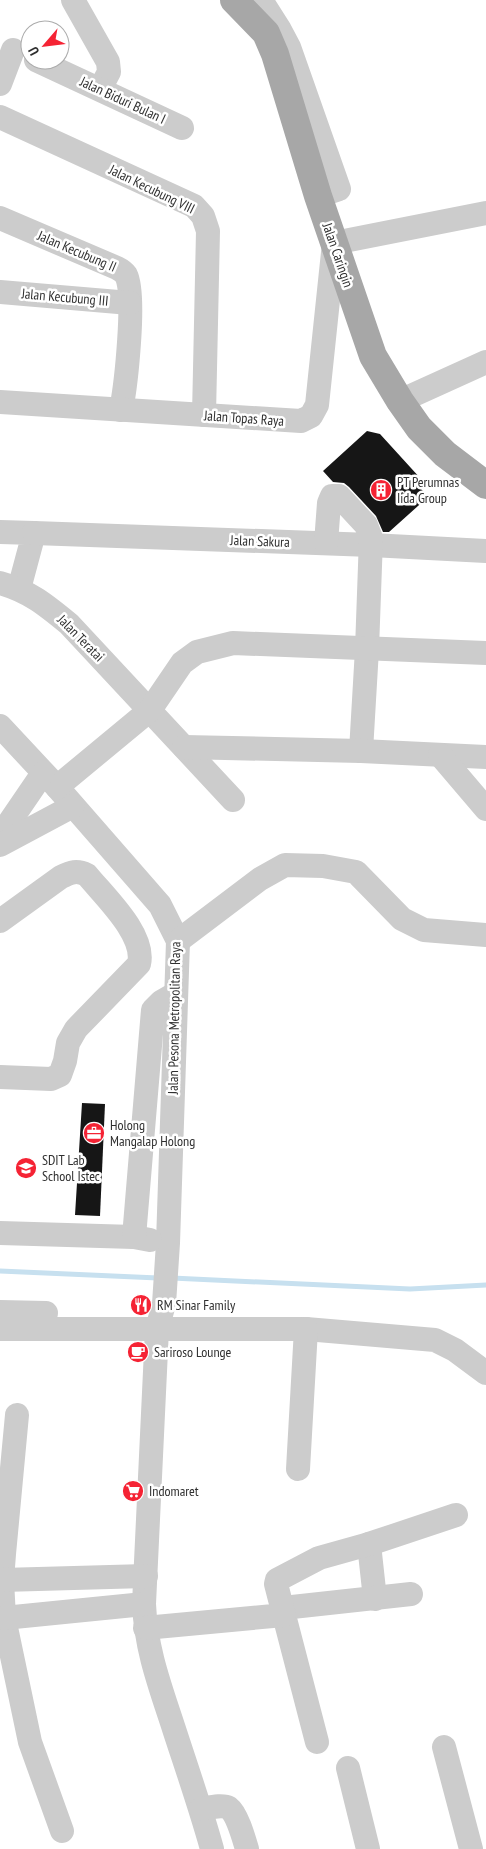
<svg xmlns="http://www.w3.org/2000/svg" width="486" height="1849" font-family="'PT Sans Narrow',sans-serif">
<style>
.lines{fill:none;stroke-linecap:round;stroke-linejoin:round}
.stream{stroke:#c7e0ef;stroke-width:5}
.building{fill:#161616}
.minor{stroke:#ccc;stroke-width:24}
.major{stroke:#a7a7a7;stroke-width:28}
.labels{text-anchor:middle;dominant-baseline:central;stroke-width:5;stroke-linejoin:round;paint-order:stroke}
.street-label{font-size:14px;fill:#2f2f2f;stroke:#fff}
.poi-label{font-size:14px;fill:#2f2f2f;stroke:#fff;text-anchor:start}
</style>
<rect width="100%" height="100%" fill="#fff"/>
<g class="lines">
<g class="stream">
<polyline points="0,1271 158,1278"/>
<polyline points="172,1278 410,1289 486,1285"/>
</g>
</g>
<g class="building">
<polygon points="367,431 380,434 421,479 416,483 428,497 389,532 383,532 376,516 349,487 344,483 333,482 323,471"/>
<polygon points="82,1103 105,1104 100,1216 75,1215"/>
</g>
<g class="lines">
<g class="minor">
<polyline points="73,0 108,62 109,72 100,89"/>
<polyline points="261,0 280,30 289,47 339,189 318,196"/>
<polyline points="36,60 182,128"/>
<polyline points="0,84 13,50"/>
<polyline points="0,117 194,206 203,216 208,231 204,415"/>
<path d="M 0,218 L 117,268 C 121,270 124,272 126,275 C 136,295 126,385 121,410"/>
<polyline points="0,292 130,303"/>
<polyline points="400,401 486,362"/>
<polyline points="0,402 301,421 311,416 317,405 334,243 486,213"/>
<polyline points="0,532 34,533 19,589"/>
<polyline points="34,533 371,545 486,551"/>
<polyline points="326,543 329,503 332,496 339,496 366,525 371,538 367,649 361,751"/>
<path d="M 0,583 C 29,591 46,605 69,624 L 233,800"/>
<path d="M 0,726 L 57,787 L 160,905 L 178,941 L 168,1243 L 164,1304 L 157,1329 L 144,1604 C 146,1650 160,1686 174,1729 C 187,1769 201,1809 212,1849"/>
<polyline points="184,747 361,751 486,757"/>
<polyline points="440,755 486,809"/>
<polyline points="57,787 150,710 182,663 197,652 233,643 486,653"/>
<polyline points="0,836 43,773"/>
<polyline points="0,845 73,806"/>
<path d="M 0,921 L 61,877 C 71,872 77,870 87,875 C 105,897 146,935 139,964 L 76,1029 L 68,1043 L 65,1061 L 60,1075 L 51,1079 L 0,1077"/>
<polyline points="178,941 260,879 285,865 323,866 356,872 402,919 424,930 486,935"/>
<polyline points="0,1233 134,1237 150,1240"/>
<polyline points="134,1237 153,1010 161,1002 175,994"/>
<polyline points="0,1312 46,1313"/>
<polyline points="0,1329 306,1329 435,1340 455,1350 486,1373"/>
<polyline points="17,1415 4,1554 2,1580 4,1618 30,1742 62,1831"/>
<polyline points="298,1469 306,1329"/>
<polyline points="369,1544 375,1599"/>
<polyline points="2,1580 146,1576"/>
<polyline points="283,1608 411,1594"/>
<polyline points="284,1615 317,1742"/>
<polyline points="4,1618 144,1604"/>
<polyline points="145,1628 284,1615 276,1584 277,1580 319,1558 369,1544 456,1515"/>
<polyline points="444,1747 471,1849"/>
<polyline points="348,1768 368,1849"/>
<path d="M 201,1809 C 208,1808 222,1804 229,1808 C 237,1814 244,1839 247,1849"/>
</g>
<polyline class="major" points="234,0 266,33 275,54 318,196 373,356 400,401 419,428 445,454 486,485"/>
</g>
<defs>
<g id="building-disc" transform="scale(1.125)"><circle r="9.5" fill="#f52334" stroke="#fff"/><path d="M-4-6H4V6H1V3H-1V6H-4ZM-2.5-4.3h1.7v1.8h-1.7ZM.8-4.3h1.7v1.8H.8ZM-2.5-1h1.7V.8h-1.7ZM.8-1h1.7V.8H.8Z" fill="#fff"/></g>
<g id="office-disc" transform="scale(1.125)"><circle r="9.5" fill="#f52334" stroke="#fff"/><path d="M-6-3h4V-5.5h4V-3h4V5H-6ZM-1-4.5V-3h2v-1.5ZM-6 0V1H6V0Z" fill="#fff"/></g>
<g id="school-disc" transform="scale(1.125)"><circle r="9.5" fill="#f52334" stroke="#fff"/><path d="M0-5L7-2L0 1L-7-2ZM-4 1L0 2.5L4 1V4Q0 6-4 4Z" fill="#fff"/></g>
<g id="restaurant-disc" transform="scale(1.125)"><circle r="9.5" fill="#f52334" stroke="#fff"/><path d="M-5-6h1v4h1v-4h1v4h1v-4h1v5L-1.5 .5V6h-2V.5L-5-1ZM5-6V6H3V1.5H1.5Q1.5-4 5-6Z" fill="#fff"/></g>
<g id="cafe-disc" transform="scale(1.125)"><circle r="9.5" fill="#f52334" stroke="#fff"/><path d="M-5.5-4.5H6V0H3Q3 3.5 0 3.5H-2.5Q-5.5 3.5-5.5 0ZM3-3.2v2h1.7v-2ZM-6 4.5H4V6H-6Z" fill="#fff"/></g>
<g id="supermarket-disc" transform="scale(1.125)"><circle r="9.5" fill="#f52334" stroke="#fff"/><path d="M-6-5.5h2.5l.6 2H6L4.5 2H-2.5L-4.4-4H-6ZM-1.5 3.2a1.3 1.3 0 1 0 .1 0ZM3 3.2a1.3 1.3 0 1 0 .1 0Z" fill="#fff"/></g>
</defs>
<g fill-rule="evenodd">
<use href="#building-disc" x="381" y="490"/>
<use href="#office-disc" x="94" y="1133"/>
<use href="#school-disc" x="26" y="1168"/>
<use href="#restaurant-disc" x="141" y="1305"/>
<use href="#cafe-disc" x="138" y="1352"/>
<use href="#supermarket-disc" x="133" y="1491"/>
</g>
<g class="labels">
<g class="street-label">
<text transform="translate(123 100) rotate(25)">Jalan Biduri Bulan I</text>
<text transform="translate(152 189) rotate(26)">Jalan Kecubung VIII</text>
<text transform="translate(77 251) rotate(23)">Jalan Kecubung II</text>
<text transform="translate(338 255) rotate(71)">Jalan Caringin</text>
<text transform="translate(65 297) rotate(5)">Jalan Kecubung III</text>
<text transform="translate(244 418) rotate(4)">Jalan Topas Raya</text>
<text transform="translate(260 541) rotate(2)">Jalan Sakura</text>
<text transform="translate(81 638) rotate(45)">Jalan Teratai</text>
<text transform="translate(174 1018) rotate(-89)">Jalan Pesona Metropolitan Raya</text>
</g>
<g class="poi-label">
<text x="397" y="482">PT Perumnas<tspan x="397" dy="16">Iida Group</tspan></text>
<text x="110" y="1125">Holong<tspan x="110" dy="16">Mangalap Holong</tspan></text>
<text x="42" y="1160">SDIT Lab<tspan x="42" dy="16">School Istec</tspan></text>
<text x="157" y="1305">RM Sinar Family</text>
<text x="154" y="1352">Sariroso Lounge</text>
<text x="149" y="1491">Indomaret</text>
</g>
</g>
<g transform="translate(45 45) rotate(242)"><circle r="24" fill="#ffffff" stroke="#acacac"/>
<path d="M0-4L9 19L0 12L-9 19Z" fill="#f52334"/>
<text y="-8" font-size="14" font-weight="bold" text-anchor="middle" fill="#2f2f2f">U</text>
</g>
</svg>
